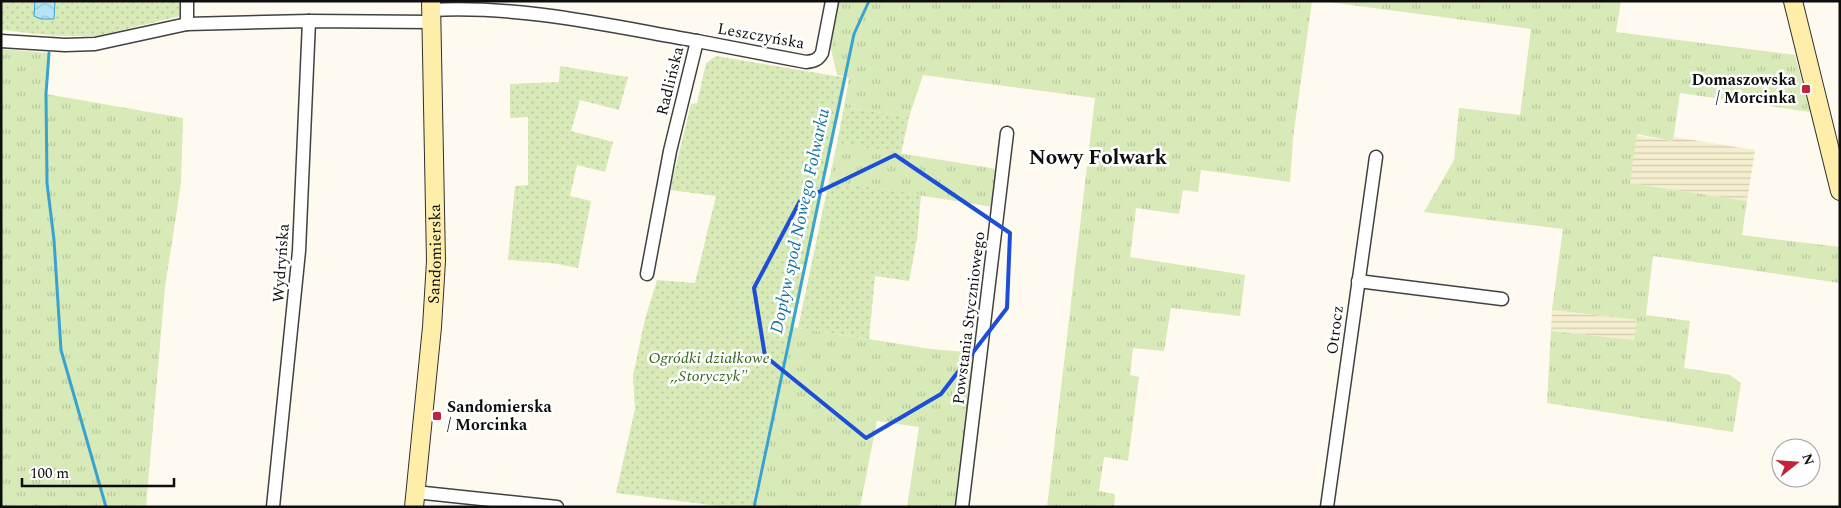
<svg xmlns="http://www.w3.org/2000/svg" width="1841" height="508" font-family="Spectral,serif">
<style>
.farmland{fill:url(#farmland-rules)}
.grass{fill:url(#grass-tufts)}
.garden{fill:url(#garden-dots)}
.water{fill:url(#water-waves);stroke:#39a3cf}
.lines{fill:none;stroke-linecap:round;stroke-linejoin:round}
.stream{stroke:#39a3cf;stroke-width:3}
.street-casing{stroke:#414141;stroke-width:15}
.secondary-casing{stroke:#303030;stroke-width:20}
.street{stroke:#fff;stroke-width:12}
.secondary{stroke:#ffedaa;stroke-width:18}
.marked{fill:none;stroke:#1d4ed8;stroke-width:4;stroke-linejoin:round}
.poi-dot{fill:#c1233c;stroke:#fff;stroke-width:2}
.labels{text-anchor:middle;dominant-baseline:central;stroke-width:5;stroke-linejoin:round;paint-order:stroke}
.street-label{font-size:16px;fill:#0e0e0e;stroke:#fff}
.poi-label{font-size:16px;font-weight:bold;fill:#0e0e0e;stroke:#fff;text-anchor:end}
.park-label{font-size:16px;font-style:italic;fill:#34671d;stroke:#fff}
.water-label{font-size:18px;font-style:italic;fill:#1574a2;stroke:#fff}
.district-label{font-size:21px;font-weight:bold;fill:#0e0e0e;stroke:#fff}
</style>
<defs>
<pattern id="farmland-rules" width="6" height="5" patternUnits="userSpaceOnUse" patternTransform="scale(1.25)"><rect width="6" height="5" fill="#f5eecf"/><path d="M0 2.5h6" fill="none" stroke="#d1cbb1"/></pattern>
<pattern id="grass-tufts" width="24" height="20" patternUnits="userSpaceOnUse" patternTransform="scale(1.25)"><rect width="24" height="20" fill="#d7eab8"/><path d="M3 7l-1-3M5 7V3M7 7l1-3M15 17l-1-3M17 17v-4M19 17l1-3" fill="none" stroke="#b7c89d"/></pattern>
<pattern id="garden-dots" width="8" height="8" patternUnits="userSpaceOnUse" patternTransform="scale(1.25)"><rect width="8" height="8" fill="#d7eab8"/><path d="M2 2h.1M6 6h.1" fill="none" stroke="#b7c89d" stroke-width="1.8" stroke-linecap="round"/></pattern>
<pattern id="water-waves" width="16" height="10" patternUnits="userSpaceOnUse" patternTransform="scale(1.25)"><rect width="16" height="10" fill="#b3e5f7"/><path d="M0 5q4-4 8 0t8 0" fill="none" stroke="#99c3d3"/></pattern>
</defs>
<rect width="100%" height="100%" fill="#fffaef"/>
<g class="farmland">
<polygon points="1459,108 1673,141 1674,137 1755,150 1747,201 1630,183"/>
<polygon points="1552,310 1637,320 1635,340 1551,331"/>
</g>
<g class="grass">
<polygon points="836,1 1312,1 1293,138 1290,182 1201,170 1198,192 1183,190 1179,214 1136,208 1130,257 1245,275 1240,316 1171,308 1164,351 1133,348 1130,375 1139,377 1128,461 1104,457 1099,491 1115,494 1114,507 1047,507 1095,98 923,75 909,117 844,107 849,78 837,75 831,49"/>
<polygon points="1321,1 1621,1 1616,32 1795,55 1810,112 1680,93 1673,141 1637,134 1630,183 1747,201 1742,235 1840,247 1840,283 1653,256 1646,315 1690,321 1684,368 1730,375 1741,383 1733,432 1547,403 1551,331 1634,340 1637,320 1552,310 1563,229 1424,212 1454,160 1459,108 1520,115 1531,29"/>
<polygon points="1,49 49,53 46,94 183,118 181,183 165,287 146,507 1,507"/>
<polygon points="837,143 997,169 993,207 829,181"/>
<polygon points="792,327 931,349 976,353 959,507 907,507 919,427 877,421 860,507 754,507"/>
</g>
<g class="garden">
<polygon points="1,1 180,1 180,16 98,36 57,36 1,30"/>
<polygon points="716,56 847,78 752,507 727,507 616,493 635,409 633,376 645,319 657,280 695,283 716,196 670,190 691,104 697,103 706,63"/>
<polygon points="560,66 628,77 619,110 580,100 571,131 613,142 605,172 577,165 570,196 591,201 578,268 552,263 508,260 515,186 528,185 528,117 510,118 510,84 559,82"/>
<polygon points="844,107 909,117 901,154 837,143"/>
<polygon points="829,181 921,195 917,239 909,281 875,276 869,339 798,328"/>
</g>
<polygon class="water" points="35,1 55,1 54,19 41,19 34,16"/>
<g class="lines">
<g class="stream">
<polyline points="49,53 46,94 47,183 54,240 61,350 106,507"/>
<polyline points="754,507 854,34 869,1"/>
</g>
<g class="street-casing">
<g id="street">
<path d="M 431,10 C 521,5 610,26 697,41 L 670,151 L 647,274"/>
<polyline points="187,24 187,1"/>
<polyline points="1,41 65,45 95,44 187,24 309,21 432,22"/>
<path d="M 697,41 L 806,62 C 814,61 818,60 822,53 L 832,1"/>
<polyline points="1358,281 1502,299"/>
<polyline points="415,492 557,507"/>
<polyline points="273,507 299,251 309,21"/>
<polyline points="962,507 1007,133"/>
<polyline points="1327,507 1376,157"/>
</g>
</g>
<g class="secondary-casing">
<g id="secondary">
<polyline points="1793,1 1840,191"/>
<path id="s1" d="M 414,507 L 432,327 L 436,261 L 431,1"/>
</g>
</g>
<use href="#street" class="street"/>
<use href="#secondary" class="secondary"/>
</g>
<path class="marked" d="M 895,155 L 1010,233 L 1007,308 L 941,394 L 866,438 L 765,356 L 754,288 L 800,201 Z"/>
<g class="poi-dot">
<rect x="1801" y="84" width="10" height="10" rx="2.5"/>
<rect x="432" y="411" width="10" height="10" rx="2.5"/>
</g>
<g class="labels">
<g class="street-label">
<text transform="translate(761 36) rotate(10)">Leszczyńska</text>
<text transform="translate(670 81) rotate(-76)">Radlińska</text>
<text stroke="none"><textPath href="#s1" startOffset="254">Sandomierska</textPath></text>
<text transform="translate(281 263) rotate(-86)">Wydryńska</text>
<text transform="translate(969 318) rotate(-83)">Powstania Styczniowego</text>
<text transform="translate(1335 330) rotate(-83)">Otrocz</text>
</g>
<g class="poi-label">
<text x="1796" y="80">Domaszowska<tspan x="1796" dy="18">/ Morcinka</tspan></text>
<text x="447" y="407" text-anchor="start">Sandomierska<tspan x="447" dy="18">/ Morcinka</tspan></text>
</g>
<g class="park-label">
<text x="709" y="358">Ogródki działkowe<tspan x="709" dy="18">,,Storyczyk"</tspan></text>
</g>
<g class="water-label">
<text transform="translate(800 221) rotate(-78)">Dopływ spod Nowego Folwarku</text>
</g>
<g class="district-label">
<text x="1098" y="158">Nowy Folwark</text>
</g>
</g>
<rect width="1841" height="508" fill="none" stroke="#0e0e0e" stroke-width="5"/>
<g transform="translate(1796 463) rotate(73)"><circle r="24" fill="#ffffff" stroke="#9f9f9f"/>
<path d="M0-4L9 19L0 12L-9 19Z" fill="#c1233c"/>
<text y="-8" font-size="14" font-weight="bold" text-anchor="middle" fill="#0e0e0e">N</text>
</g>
<path d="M22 478v8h152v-8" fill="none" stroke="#0e0e0e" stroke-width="2.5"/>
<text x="30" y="478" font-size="15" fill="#0e0e0e" stroke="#ffffff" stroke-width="4" paint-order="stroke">100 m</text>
</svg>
